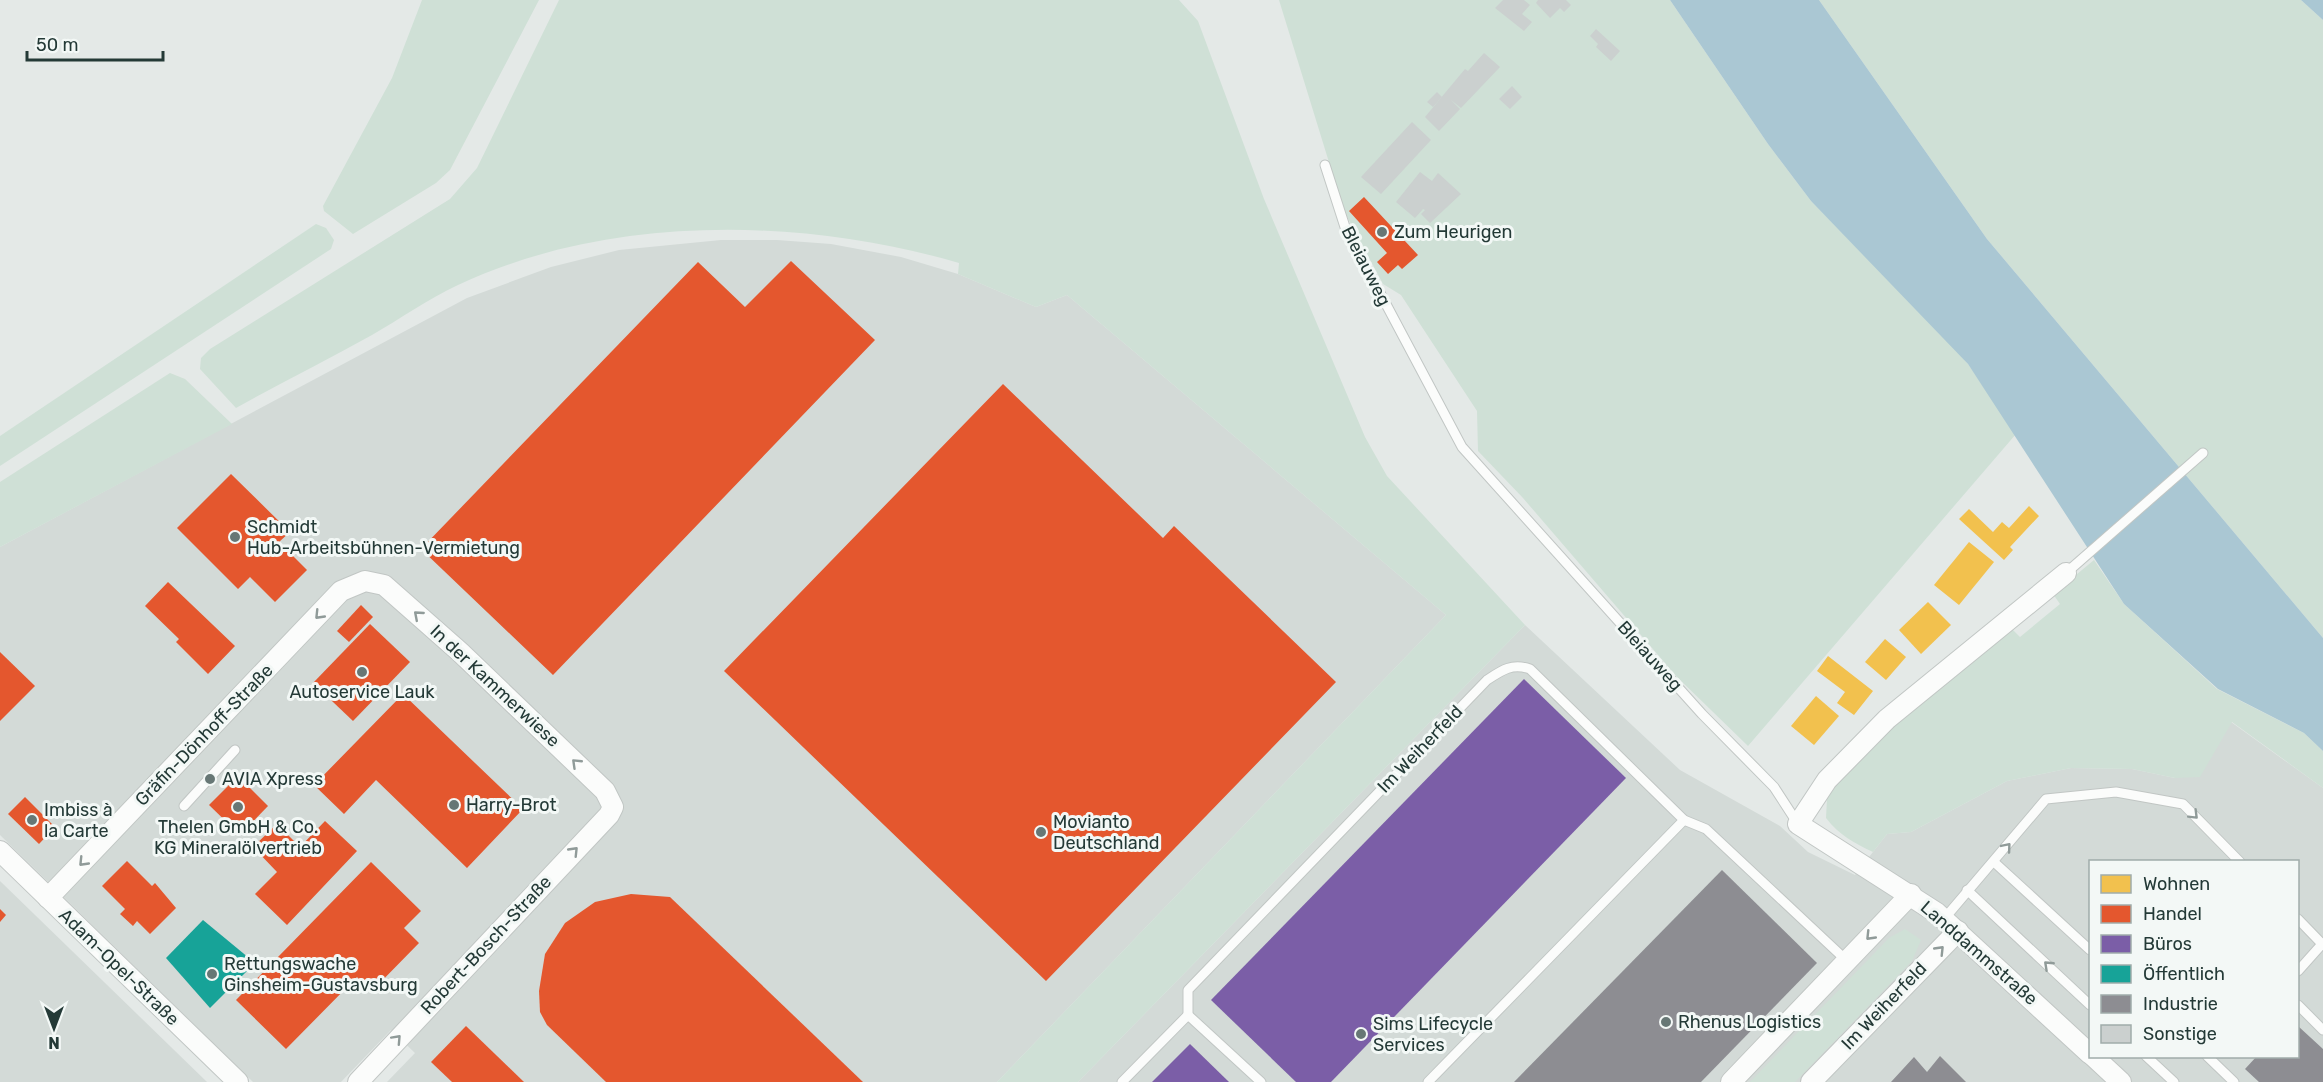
<svg xmlns="http://www.w3.org/2000/svg" width="2323" height="1082" font-family="Rubik,sans-serif">
<style>
.built{fill:#d3dad7;fill-rule:evenodd}
.green{fill:#cfe0d6}
.water{fill:#aac7d3}
.homes{fill:#f2c14e}
.shops{fill:#e4572e}
.offices{fill:#7b5ea7}
.public{fill:#17a398}
.industry{fill:#8d8d92}
.building{fill:#cbd0cf}
.lines{fill:none;stroke-linecap:round;stroke-linejoin:round}
.lane-casing{stroke:#c1c6c4;stroke-width:11}
.street-casing{stroke:#c1c6c4;stroke-width:22}
.lane{stroke:#fbfcfb;stroke-width:9}
.street{stroke:#fbfcfb;stroke-width:20}
.oneway{stroke:#909b99}
.poi-dot{fill:#677775;stroke:#f3f8f6;stroke-width:2}
.labels{text-anchor:middle;dominant-baseline:central;stroke-width:6;stroke-linejoin:round;paint-order:stroke}
.poi-label{font-size:18px;fill:#243a37;stroke:#f3f8f6;text-anchor:start}
.street-label{font-size:18px;fill:#243a37;stroke:#f3f8f6}
</style>
<rect width="100%" height="100%" fill="#e4e9e7"/>
<g class="built">
<polygon points="721,240 777,240 831,244 901,257 958,274 1036,307 1067,295 1446,615 997,1082 387,1082 415,1053 391,1030 341,1082 253,1082 0,835 0,547 467,298 551,267 619,250"/>
<path d="M 1525,625 L 1680,770 L 1780,826 L 1808,852 L 1855,875 L 1887,834 L 1911,832 L 2007,781 L 2071,768 L 2132,769 L 2175,778 L 2231,722 L 2323,788 L 2323,1082 L 1078,1082 ZM 2090,862 L 2298,862 L 2298,1056 L 2090,1056 Z"/>
<polygon points="0,881 207,1082 0,1082"/>
</g>
<g class="green">
<polygon points="422,0 539,0 450,170 436,183 353,234 324,211 323,206 392,78"/>
<path d="M 559,0 L 1179,0 L 1198,21 L 1264,199 L 1365,437 L 1387,476 L 1525,625 L 1078,1082 L 997,1082 L 1446,615 L 1067,295 L 1036,307 L 958,274 L 959,263 C 802,217 609,214 458,285 C 428,299 400,319 372,335 C 327,360 281,383 236,408 L 200,369 L 201,358 L 210,349 L 450,199 L 477,168 Z"/>
<polygon points="1279,0 1670,0 1768,144 1811,201 1952,345 1968,364 2016,434 1748,746 1677,677 1523,498 1478,451 1477,411 1401,295 1383,284 1344,211"/>
<polygon points="1819,0 2301,0 2323,20 2323,638 1987,239"/>
<polygon points="316,224 326,228 334,240 331,249 0,466 0,436"/>
<polygon points="170,373 185,379 232,424 0,547 0,482"/>
<path d="M 2094,560 L 2124,604 L 2217,689 L 2304,733 L 2323,751 L 2323,788 L 2232,722 L 2200,777 L 2175,778 L 2132,769 L 2071,768 L 2007,781 L 1911,832 L 1887,834 L 1873,852 C 1854,843 1839,835 1826,818 L 1827,799 L 1846,770 L 1893,720 L 2010,627 L 2020,637 L 2060,604 L 2053,594 Z"/>
<polygon points="1905,929 1921,940 1912,961 1795,1082 1750,1082 1889,938"/>
</g>
<g class="water">
<polygon points="1670,0 1819,0 1987,239 2323,638 2323,751 2304,733 2218,689 2124,604 1968,364 1811,201 1768,144"/>
<polygon points="2301,0 2323,0 2323,20"/>
</g>
<g class="homes">
<polygon points="2029,506 2039,516 2010,547 2013,550 2004,560 1959,519 1969,509 1993,532 2002,522 2009,528"/>
<polygon points="1969,542 1994,562 1959,605 1934,585"/>
<polygon points="1928,602 1951,625 1921,654 1899,630"/>
<polygon points="1885,639 1906,657 1886,680 1865,662"/>
<polygon points="1828,656 1873,691 1854,715 1837,703 1845,692 1817,671"/>
<polygon points="1816,696 1839,716 1814,745 1791,726"/>
</g>
<g class="shops">
<polygon points="1364,197 1418,255 1402,269 1398,265 1388,274 1377,262 1387,253 1349,211"/>
<polygon points="791,261 875,340 553,675 421,549 698,262 745,307"/>
<polygon points="1003,384 1163,538 1174,526 1336,682 1046,981 724,671"/>
<polygon points="231,474 290,532 279,542 307,570 275,602 250,577 238,589 177,528"/>
<polygon points="168,582 235,646 208,674 176,642 179,639 145,606"/>
<polygon points="361,605 373,617 349,642 337,631"/>
<polygon points="370,624 410,662 353,721 313,683"/>
<polygon points="0,652 35,686 0,721"/>
<polygon points="403,694 523,809 467,868 376,780 344,814 314,785"/>
<polygon points="238,776 268,806 240,835 209,805"/>
<polygon points="25,797 55,827 39,844 8,814"/>
<polygon points="325,821 357,851 287,925 255,894 277,872 253,847 277,824 300,847"/>
<polygon points="127,861 152,886 155,883 176,908 150,934 137,921 133,926 120,914 125,909 102,886"/>
<polygon points="371,862 421,911 404,928 419,943 371,992 357,977 286,1049 236,1000"/>
<polygon points="631,894 670,897 863,1082 606,1082 547,1025 540,1012 539,991 545,954 565,923 595,902"/>
<polygon points="0,909 6,915 0,922"/>
<polygon points="466,1026 524,1082 452,1082 431,1062"/>
</g>
<g class="offices">
<polygon points="1524,679 1626,778 1331,1082 1296,1082 1211,1000"/>
<polygon points="1190,1044 1229,1082 1152,1082"/>
</g>
<polygon class="public" points="203,920 255,963 210,1008 166,958"/>
<g class="industry">
<polygon points="1722,870 1817,963 1701,1082 1514,1082"/>
<polygon points="2298,1026 2323,1049 2323,1082 2259,1082 2245,1069 2257,1056 2298,1056"/>
<polygon points="1940,1056 1966,1082 1891,1082 1914,1057 1927,1072"/>
</g>
<g class="building">
<polygon points="1503,0 1524,0 1530,5 1522,14 1532,22 1524,31 1495,8"/>
<polygon points="1538,0 1566,0 1571,5 1564,12 1560,8 1550,18 1536,3"/>
<polygon points="1596,29 1620,51 1611,61 1596,47 1598,44 1590,36"/>
<polygon points="1484,53 1500,67 1461,108 1451,100 1460,109 1439,131 1425,117 1465,69 1468,71"/>
<polygon points="1512,86 1522,97 1510,109 1499,99"/>
<polygon points="1437,92 1442,97 1433,107 1427,102"/>
<polygon points="1412,122 1431,140 1381,194 1361,177"/>
<polygon points="1420,172 1432,181 1438,173 1461,194 1430,223 1421,214 1425,210 1423,209 1415,218 1396,202"/>
</g>
<g class="lines">
<g class="lane-casing">
<g id="lane">
<polyline points="1325,165 1345,227 1462,447 1702,714 1774,787 1798,824"/>
<polyline points="2066,573 2203,453"/>
<polyline points="184,806 235,750"/>
<polyline points="1994,862 2090,950"/>
<polyline points="1967,890 2090,1005"/>
<polyline points="1944,919 2046,799 2116,792 2183,804 2240,862"/>
<polyline points="2298,919 2322,944"/>
<polyline points="2298,971 2323,943"/>
<polyline points="2298,1005 2323,1030"/>
<path d="M 1188,1015 L 1188,990 L 1487,680 C 1502,670 1512,663 1530,669 L 1684,820 L 1706,829 L 1847,961"/>
<polyline points="2146,1056 2174,1082"/>
<polyline points="2207,1056 2234,1082"/>
<polyline points="1122,1082 1188,1015 1261,1082"/>
<polyline points="1428,1082 1684,820"/>
</g>
</g>
<g class="street-casing">
<g id="street">
<polyline points="2066,573 1887,719 1827,780 1798,824 1937,913 2090,1054"/>
<polyline points="0,851 238,1082"/>
<polyline points="48,898 341,591 365,581 384,585 460,652 605,791 613,807 609,815 358,1082"/>
<polyline points="2093,1056 2121,1082"/>
<polyline points="1731,1082 1911,894"/>
<polyline points="1811,1082 1958,931"/>
</g>
</g>
<use href="#lane" class="lane"/>
<use href="#street" class="street"/>
</g>
<defs><path id="oneway-chevron" d="M-2-3.5L2.5 0L-2 3.5" fill="none" stroke-width="1.6" stroke-linecap="round" stroke-linejoin="round" transform="scale(1.5)"/></defs>
<g class="oneway">
<use href="#oneway-chevron" transform="translate(319 615) rotate(134)"/>
<use href="#oneway-chevron" transform="translate(418 615) rotate(-139)"/>
<use href="#oneway-chevron" transform="translate(576 763) rotate(-136)"/>
<use href="#oneway-chevron" transform="translate(2194 815) rotate(45)"/>
<use href="#oneway-chevron" transform="translate(2007 847) rotate(-50)"/>
<use href="#oneway-chevron" transform="translate(574 851) rotate(-46)"/>
<use href="#oneway-chevron" transform="translate(83 862) rotate(134)"/>
<use href="#oneway-chevron" transform="translate(1870 936) rotate(134)"/>
<use href="#oneway-chevron" transform="translate(1940 950) rotate(-46)"/>
<use href="#oneway-chevron" transform="translate(2048 965) rotate(-137)"/>
<use href="#oneway-chevron" transform="translate(397 1039) rotate(-47)"/>
</g>
<g class="poi-dot">
<circle cx="1382" cy="232" r="6"/>
<circle cx="235" cy="537" r="6"/>
<circle cx="362" cy="672" r="6"/>
<circle cx="210" cy="779" r="6"/>
<circle cx="454" cy="805" r="6"/>
<circle cx="238" cy="807" r="6"/>
<circle cx="32" cy="820" r="6"/>
<circle cx="1041" cy="832" r="6"/>
<circle cx="212" cy="974" r="6"/>
<circle cx="1666" cy="1022" r="6"/>
<circle cx="1361" cy="1034" r="6"/>
</g>
<g class="labels">
<g class="poi-label">
<text x="1394" y="232">Zum Heurigen</text>
<text x="247" y="527">Schmidt<tspan x="247" dy="21">Hub-Arbeitsbühnen-Vermietung</tspan></text>
<text x="362" y="692" text-anchor="middle">Autoservice Lauk</text>
<text x="222" y="779">AVIA Xpress</text>
<text x="466" y="805">Harry-Brot</text>
<text x="44" y="810">Imbiss à<tspan x="44" dy="21">la Carte</tspan></text>
<text x="1053" y="822">Movianto<tspan x="1053" dy="21">Deutschland</tspan></text>
<text x="238" y="827" text-anchor="middle">Thelen GmbH &amp; Co.<tspan x="238" dy="21">KG Mineralölvertrieb</tspan></text>
<text x="224" y="964">Rettungswache<tspan x="224" dy="21">Ginsheim-Gustavsburg</tspan></text>
<text x="1678" y="1022">Rhenus Logistics</text>
<text x="1373" y="1024">Sims Lifecycle<tspan x="1373" dy="21">Services</tspan></text>
</g>
<g class="street-label">
<text transform="translate(1366 266) rotate(63)">Bleiauweg</text>
<text transform="translate(1650 656) rotate(48)">Bleiauweg</text>
<text transform="translate(495 686) rotate(43)">In der Kammerwiese</text>
<text transform="translate(204 735) rotate(-46)">Gräfin-Dönhoff-Straße</text>
<text transform="translate(1420 749) rotate(-46)">Im Weiherfeld</text>
<text transform="translate(486 945) rotate(-47)">Robert-Bosch-Straße</text>
<text transform="translate(1979 953) rotate(41)">Landdammstraße</text>
<text transform="translate(119 967) rotate(44)">Adam-Opel-Straße</text>
<text transform="translate(1884 1006) rotate(-46)">Im Weiherfeld</text>
</g>
</g>
<rect x="2089" y="860" width="210" height="198" fill="#f3f8f6" stroke="#a0acaa" stroke-width="1.5"/>
<rect x="2101" y="875" width="30" height="18" fill="#f2c14e" stroke="#a0acaa" stroke-width="1.5"/>
<text x="2143" y="890" font-size="18" fill="#243a37">Wohnen</text>
<rect x="2101" y="905" width="30" height="18" fill="#e4572e" stroke="#a0acaa" stroke-width="1.5"/>
<text x="2143" y="920" font-size="18" fill="#243a37">Handel</text>
<rect x="2101" y="935" width="30" height="18" fill="#7b5ea7" stroke="#a0acaa" stroke-width="1.5"/>
<text x="2143" y="950" font-size="18" fill="#243a37">Büros</text>
<rect x="2101" y="965" width="30" height="18" fill="#17a398" stroke="#a0acaa" stroke-width="1.5"/>
<text x="2143" y="980" font-size="18" fill="#243a37">Öffentlich</text>
<rect x="2101" y="995" width="30" height="18" fill="#8d8d92" stroke="#a0acaa" stroke-width="1.5"/>
<text x="2143" y="1010" font-size="18" fill="#243a37">Industrie</text>
<rect x="2101" y="1025" width="30" height="18" fill="#cbd0cf" stroke="#a0acaa" stroke-width="1.5"/>
<text x="2143" y="1040" font-size="18" fill="#243a37">Sonstige</text>
<g transform="translate(54 1028) rotate(180)" stroke="#f3f8f6" stroke-width="4.5" paint-order="stroke">
<path d="M0-4.5L10 22L0 15L-10 22Z" fill="#243a37"/>
<text y="-9" font-size="16" font-weight="bold" text-anchor="middle" fill="#243a37">N</text>
</g>
<path d="M27 51v9h136v-9" fill="none" stroke="#243a37" stroke-width="3"/>
<text x="36" y="51" font-size="18" fill="#243a37" stroke="#f3f8f6" stroke-width="4.5" paint-order="stroke">50 m</text>
</svg>
